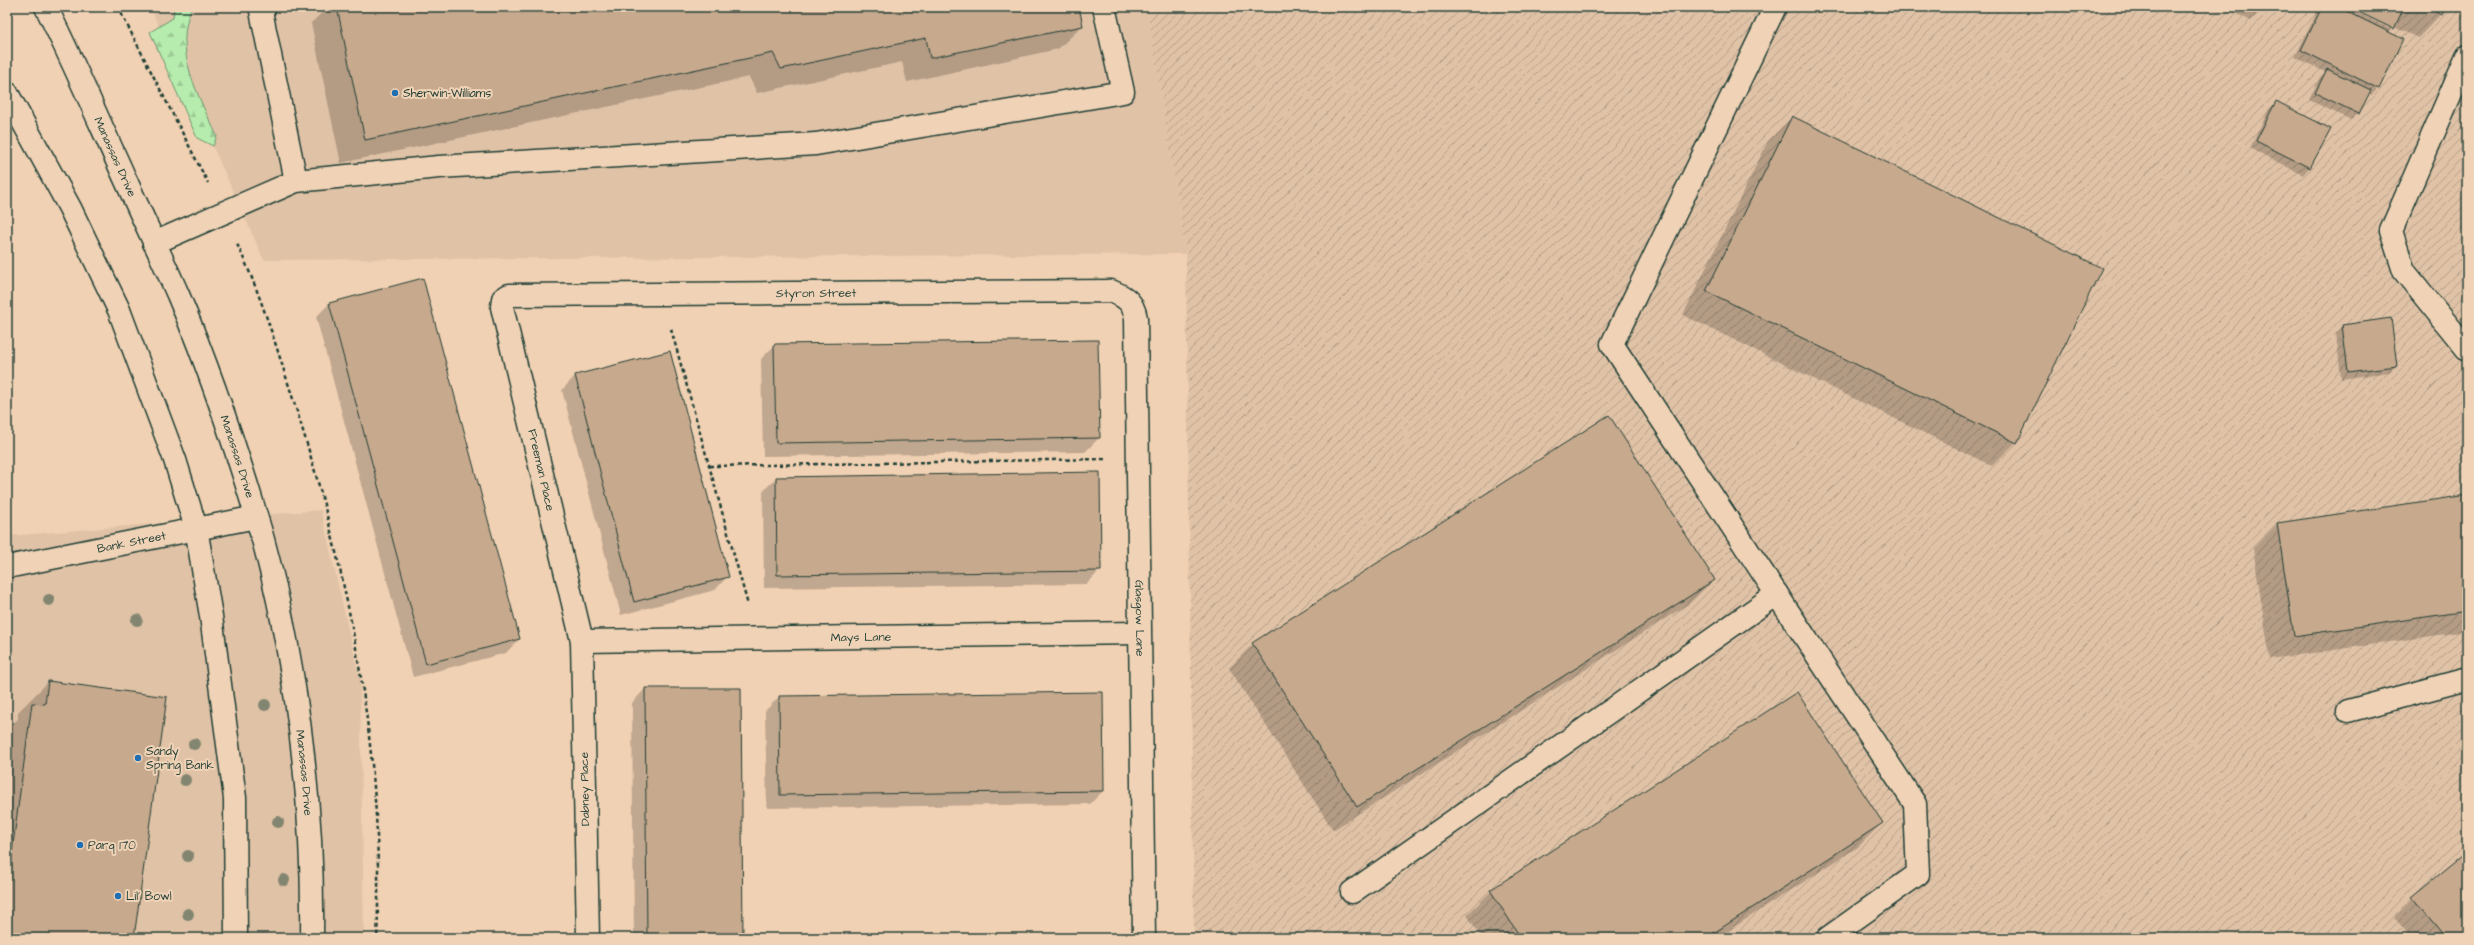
<svg xmlns="http://www.w3.org/2000/svg" width="2474" height="945" font-family="'Architects Daughter',sans-serif">
<style>
.built{fill:#e0c2a6}
.industrial{fill:url(#industrial-furrows)}
.forest{fill:url(#forest-firs);stroke:#6a9470}
.shadow{fill:#0003}
.building{fill:#c7a98d;stroke:#1f3d34}
.lines{fill:none;stroke-linecap:round;stroke-linejoin:round}
.lane-casing{stroke:#1f3d34;stroke-width:25}
.street-casing{stroke:#1f3d34;stroke-width:25}
.secondary-casing{stroke:#1f3d34;stroke-width:25}
.path{stroke:#1f3d34;stroke-width:2.5;stroke-dasharray:4 3;stroke-linecap:butt}
.lane{stroke:#f0d3b6;stroke-width:22}
.street{stroke:#f0d3b6;stroke-width:22}
.secondary{stroke:#f0d3b6;stroke-width:22}
.tree{fill:#828570}
.poi-dot{fill:#1f6fb2;stroke:#f0d3b6;stroke-width:1.5}
.labels{text-anchor:middle;dominant-baseline:central;stroke-width:4;stroke-linejoin:round;paint-order:stroke}
.poi-label{font-size:12px;fill:#1f3d34;stroke:#f0d3b6;text-anchor:start}
.street-label{font-size:12px;fill:#1f3d34;stroke:#f0d3b6}
</style>
<defs>
<pattern id="industrial-furrows" width="10" height="10" patternUnits="userSpaceOnUse"><rect width="10" height="10" fill="#e0c2a6"/><path d="M-1 1l2-2M0 10L10 0M9 11l2-2" fill="none" stroke="#b59f88"/></pattern>
<pattern id="forest-firs" width="22" height="20" patternUnits="userSpaceOnUse"><rect width="22" height="20" fill="#b6ecad"/><path d="M5 1l3.5 6h-7zM16 11l3.5 6h-7z" fill="#9ccb95"/></pattern>
</defs>
<rect width="100%" height="100%" fill="#f1d1b3"/>
<filter id="ink" filterUnits="userSpaceOnUse"><feTurbulence type="fractalNoise" baseFrequency=".025" numOctaves="2"/><feDisplacementMap in="SourceGraphic" scale="8" xChannelSelector="R" yChannelSelector="G"/><feConvolveMatrix kernelMatrix="1 2 1 2 8 2 1 2 1" color-interpolation-filters="sRGB"/></filter>
<g filter="url(#ink)">
<g class="built">
<polygon points="150,7 1147,7 1186,254 264,260"/>
<polygon points="321,510 360,680 364,938 7,938 7,536"/>
</g>
<polygon class="industrial" points="1147,7 2467,7 2467,938 1194,938 1186,254"/>
<path class="forest" d="M 174,7 L 192,7 C 172,50 199,97 217,136 L 213,146 L 197,138 L 150,32 L 173,18 Z"/>
<g class="shadow">
<polygon points="328,7 1078,7 1082,26 1058,49 907,82 902,62 757,93 749,77 341,163 311,23"/>
<polygon points="2223,7 2264,7 2251,21"/>
<polygon points="2316,7 2346,7 2389,28 2389,25 2350,7 2445,7 2441,14 2418,38 2394,27 2389,33 2378,88 2372,95 2368,93 2358,114 2351,120 2309,100 2320,77 2325,72 2295,57 2317,12 2314,11"/>
<polygon points="2276,102 2329,129 2309,168 2303,175 2250,148 2269,109"/>
<polygon points="1792,117 2016,442 1992,466 1683,315 1768,141"/>
<polygon points="422,279 519,639 506,653 413,677 316,317 329,304"/>
<polygon points="2343,326 2396,366 2389,372 2341,379 2336,333"/>
<polygon points="775,345 1099,438 1085,452 763,456 761,359"/>
<polygon points="575,376 728,576 715,590 621,615 562,390"/>
<polygon points="776,478 1100,570 1087,584 764,588 763,491"/>
<polygon points="2467,496 2467,631 2270,659 2253,548 2277,524"/>
<polygon points="1714,579 1690,603 1333,830 1229,668 1253,644"/>
<polygon points="48,682 133,938 7,938 7,729 18,719 18,712"/>
<polygon points="645,689 743,938 634,938 632,703"/>
<polygon points="779,697 1103,791 1090,804 767,808 765,711"/>
<polygon points="1882,823 1858,847 1717,938 1482,938 1467,915 1491,891"/>
<polygon points="2467,853 2467,938 2411,938 2394,917 2413,898"/>
</g>
<g class="building">
<polygon points="337,7 1079,7 1083,26 930,58 926,38 781,69 773,53 365,140"/>
<polygon points="2322,7 2338,7 2403,39 2379,89 2301,50"/>
<polygon points="2348,7 2404,7 2394,29"/>
<polygon points="2426,7 2446,7 2442,15"/>
<polygon points="2327,69 2371,90 2359,114 2315,93"/>
<polygon points="2276,101 2331,129 2310,168 2256,141"/>
<polygon points="1792,116 2102,268 2017,443 1706,291"/>
<polygon points="423,278 520,639 426,664 329,303"/>
<polygon points="2391,318 2397,366 2348,372 2342,325"/>
<polygon points="1098,340 1100,438 776,443 774,344"/>
<polygon points="670,351 729,577 634,602 575,375"/>
<polygon points="1609,415 1715,580 1357,807 1252,643"/>
<polygon points="1100,472 1101,571 777,575 776,477"/>
<polygon points="2467,495 2467,611 2294,636 2277,523"/>
<polygon points="48,681 167,697 134,938 7,938 7,889 32,703 45,704"/>
<polygon points="645,688 741,688 743,938 647,938"/>
<polygon points="1103,692 1104,791 780,795 779,696"/>
<polygon points="1797,692 1883,823 1706,938 1521,938 1490,890"/>
<polygon points="2467,852 2467,938 2446,938 2412,897"/>
</g>
<g class="lines">
<g class="lane-casing">
<g id="lane">
<polyline points="265,7 261,11 296,181"/>
<polyline points="1775,7 1612,344 1915,804 1918,874 1828,938"/>
<polyline points="2467,56 2391,231 2404,271 2467,349"/>
<polyline points="154,243 296,181 439,167 816,144 1123,92 1104,7"/>
<polyline points="2348,711 2467,679"/>
<polyline points="1352,892 1777,594"/>
</g>
</g>
<g class="street-casing">
<g id="street">
<path id="s1" d="M 7,567 L 256,517"/>
<path id="s2" d="M 582,641 L 1139,633"/>
<path id="s3" d="M 588,938 L 582,641 L 502,307 L 503,299 L 509,295 L 1111,291 C 1126,297 1133,302 1136,318 L 1144,938"/>
</g>
</g>
<g class="secondary-casing">
<g id="secondary">
<path id="s4" d="M 46,7 C 75,65 101,126 128,185 C 145,223 163,260 179,297 C 209,368 234,442 256,515 C 295,646 314,802 312,938"/>
<polyline points="7,93 70,208 119,310 175,460 196,528 211,616 235,798 236,938"/>
</g>
</g>
<g class="path">
<polyline points="118,7 208,183"/>
<path d="M 237,244 C 261,294 277,349 294,402 C 349,574 385,757 377,938"/>
<polyline points="671,329 748,605"/>
<polyline points="709,466 1105,459"/>
</g>
<use href="#lane" class="lane"/>
<use href="#street" class="street"/>
<use href="#secondary" class="secondary"/>
</g>
<g class="tree">
<circle cx="49" cy="600" r="6"/>
<circle cx="137" cy="620" r="6"/>
<circle cx="265" cy="705" r="6"/>
<circle cx="194" cy="744" r="6"/>
<circle cx="185" cy="780" r="6"/>
<circle cx="278" cy="822" r="6"/>
<circle cx="188" cy="856" r="6"/>
<circle cx="284" cy="880" r="6"/>
<circle cx="188" cy="914" r="6"/>
</g>
</g>
<g class="poi-dot">
<circle cx="395" cy="93" r="4"/>
<circle cx="138" cy="758" r="4"/>
<circle cx="80" cy="845" r="4"/>
<circle cx="118" cy="896" r="4"/>
</g>
<g class="labels">
<g class="poi-label">
<text x="403" y="93">Sherwin-Williams</text>
<text x="146" y="751">Sandy<tspan x="146" dy="14">Spring Bank</tspan></text>
<text x="88" y="845">Parq 170</text>
<text x="126" y="896">Lil' Bowl</text>
</g>
<g class="street-label">
<text stroke="none"><textPath href="#s4" startOffset="165">Manassas Drive</textPath></text>
<text stroke="none"><textPath href="#s3" startOffset="963">Styron Street</textPath></text>
<text stroke="none"><textPath href="#s4" startOffset="489">Manassas Drive</textPath></text>
<text transform="translate(541 470) rotate(77)">Freeman Place</text>
<text stroke="none"><textPath href="#s1" startOffset="127">Bank Street</textPath></text>
<text stroke="none"><textPath href="#s3" startOffset="1597">Glasgow Lane</textPath></text>
<text stroke="none"><textPath href="#s2" startOffset="279">Mays Lane</textPath></text>
<text stroke="none"><textPath href="#s4" startOffset="813">Manassas Drive</textPath></text>
<text transform="translate(585 789) rotate(-91)">Dabney Place</text>
</g>
</g>
<rect width="2474" height="945" fill="none" stroke="#f0d3b6" stroke-width="24"/>
<rect x="12" y="12" width="2450" height="921" fill="none" stroke="#1f3d34" stroke-width="1.5" filter="url(#ink)"/>
</svg>
